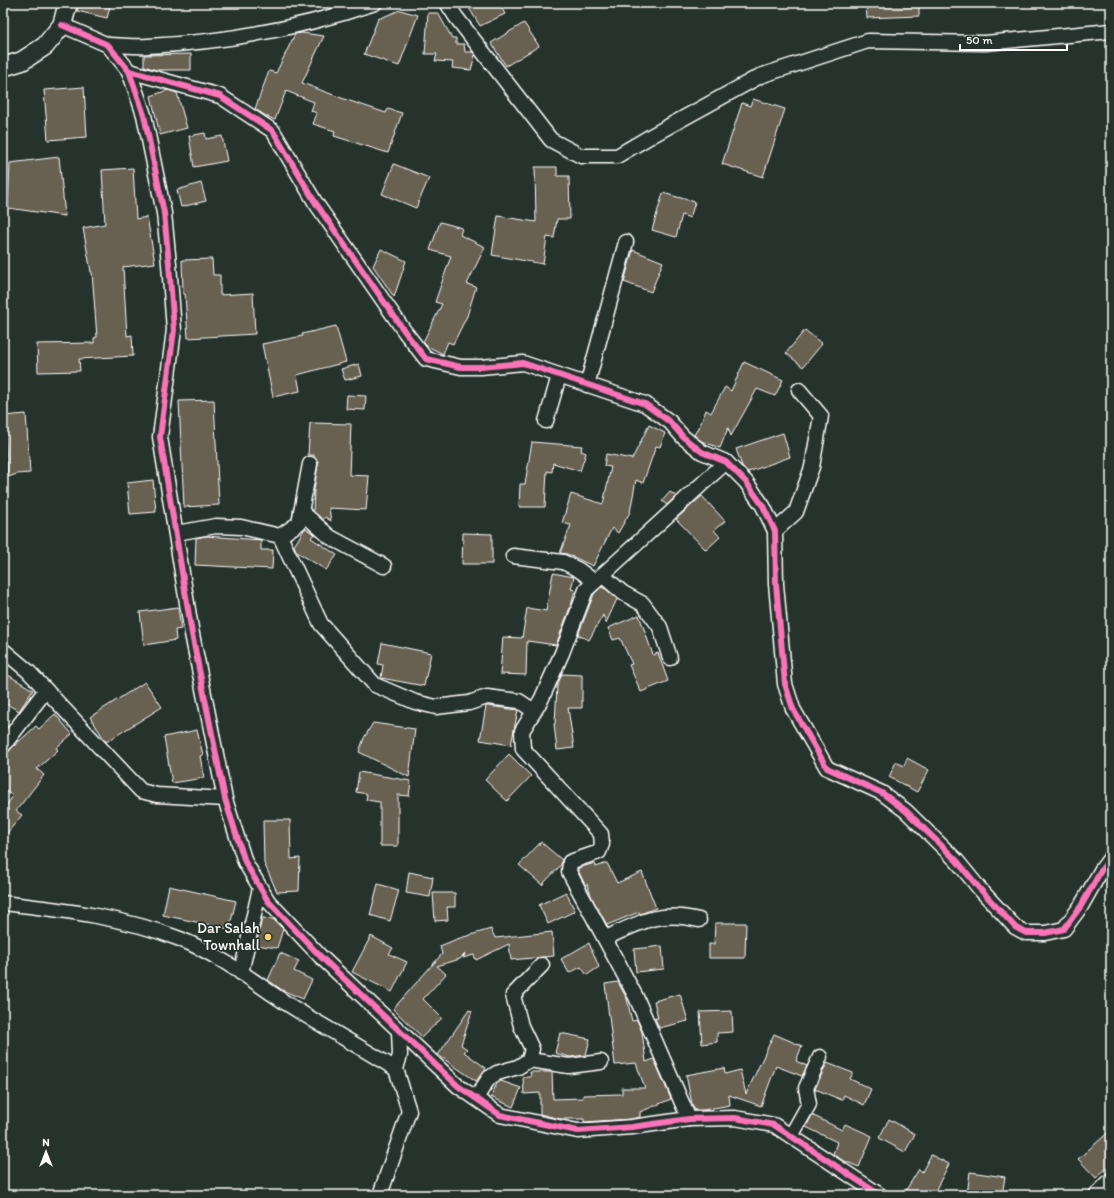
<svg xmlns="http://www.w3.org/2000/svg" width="1114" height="1198" font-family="Itim,sans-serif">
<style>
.building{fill:#686051;stroke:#fff}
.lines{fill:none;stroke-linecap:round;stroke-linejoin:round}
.minor-casing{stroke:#fff;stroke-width:17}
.major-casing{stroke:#fff;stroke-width:21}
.minor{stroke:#26332d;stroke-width:14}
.major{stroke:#26332d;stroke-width:18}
.cycleway-casing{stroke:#26332d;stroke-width:8}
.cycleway{stroke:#fb73b8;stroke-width:6}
.poi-dot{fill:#ffd166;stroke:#26332d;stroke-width:1.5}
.labels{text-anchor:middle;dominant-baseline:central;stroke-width:3.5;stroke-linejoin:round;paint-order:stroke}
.poi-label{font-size:15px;fill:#fff;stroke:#26332d;text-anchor:end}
</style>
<rect width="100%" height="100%" fill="#26332d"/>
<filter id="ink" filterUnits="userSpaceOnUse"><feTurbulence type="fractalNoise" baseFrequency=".025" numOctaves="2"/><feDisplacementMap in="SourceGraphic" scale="8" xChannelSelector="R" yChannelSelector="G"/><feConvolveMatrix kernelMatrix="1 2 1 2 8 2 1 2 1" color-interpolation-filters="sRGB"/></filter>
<g filter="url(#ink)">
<g class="building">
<polygon points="78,3 111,3 107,18 77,11"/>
<polygon points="466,3 499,3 505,14 480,26"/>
<polygon points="866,3 919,3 919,16 867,18"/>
<polygon points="400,10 418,15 399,66 364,54 378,19"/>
<polygon points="428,13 438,13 452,38 456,38 456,44 464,44 465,52 473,52 475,55 471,70 452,68 453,62 435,61 437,54 425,54"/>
<polygon points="524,23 539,46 506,66 491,43"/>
<polygon points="302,33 324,36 302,83 344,99 386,113 388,109 402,113 388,153 334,136 335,131 313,124 317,113 311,111 314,102 286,91 275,120 266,116 255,109 269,71 276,73 295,34"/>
<polygon points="191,54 191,70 156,70 144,66 144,55"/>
<polygon points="84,87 87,137 48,140 44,90"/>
<polygon points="168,90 177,93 187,128 160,135 151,96"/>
<polygon points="753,99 785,109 763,177 722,164 742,103 750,106"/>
<polygon points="205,133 206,139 222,136 227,161 194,167 189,136"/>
<polygon points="59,157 65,216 8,208 10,163"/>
<polygon points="394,164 429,178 416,208 382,194"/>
<polygon points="535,167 557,167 557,176 569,176 570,219 557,219 554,238 547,237 543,264 492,255 498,216 536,222"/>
<polygon points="133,168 136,219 147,217 155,263 123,267 127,336 132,335 133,356 79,359 80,371 38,372 37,344 94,343 94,338 97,337 92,272 91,272 83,228 105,224 102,170"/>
<polygon points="201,183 206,201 181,207 177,190"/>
<polygon points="663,193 695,202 690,218 682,215 676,237 652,230"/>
<polygon points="440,222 462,228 460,235 485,247 467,284 476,287 467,316 453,344 448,342 443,354 427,346 423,342 442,304 435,302 451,256 430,250"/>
<polygon points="381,249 406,261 394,297 373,266"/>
<polygon points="633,250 663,262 651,292 624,282"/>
<polygon points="212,259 213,275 220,275 220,295 253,293 255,334 188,338 185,294 183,294 182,260"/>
<polygon points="336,326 346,362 297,375 300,391 273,397 262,344 303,336 302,334"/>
<polygon points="805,330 822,344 803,367 786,353"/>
<polygon points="744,362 783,380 775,396 757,389 731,436 728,428 720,448 701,441 694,435 698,428 699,428 706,410 711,413 725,387 731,391"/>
<polygon points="359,364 362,376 345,380 341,369"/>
<polygon points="347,395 366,396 365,410 346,409"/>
<polygon points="214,400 219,505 184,507 179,401"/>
<polygon points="26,414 30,473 17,474 8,477 4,416"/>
<polygon points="310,423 351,424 349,475 369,476 366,510 329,508 331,521 325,517 323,520 313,511 314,490 318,465 318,461 314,457 314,455 308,455"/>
<polygon points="649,425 665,433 660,447 656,446 643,483 636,480 630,512 618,533 612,528 593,566 567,554 560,553 571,525 562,523 571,494 603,504 611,467 604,466 606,454 632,459"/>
<polygon points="783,433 790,457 748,472 742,466 736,449"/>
<polygon points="532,442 582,446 581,451 586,453 580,471 553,463 552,472 547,471 545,507 519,507 520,484 525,484"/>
<polygon points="153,480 156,512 130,514 127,483"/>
<polygon points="670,492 676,496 667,505 662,501"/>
<polygon points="702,496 725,521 714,530 720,537 706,550 676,519"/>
<polygon points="305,528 314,534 311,538 337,555 326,570 297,552 294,546"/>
<polygon points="463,533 492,534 492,564 462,564"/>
<polygon points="206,536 261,540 261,550 273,550 272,569 195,565 196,538"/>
<polygon points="553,573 574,577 571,589 575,590 572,602 556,645 527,641 526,675 500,674 503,637 522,638 527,608 546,611"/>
<polygon points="601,587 606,589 617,599 606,623 603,615 589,640 578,635 594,594"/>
<polygon points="178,607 181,629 175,630 176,640 144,645 140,612"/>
<polygon points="639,615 653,655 658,653 668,681 641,692 629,665 632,664 620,638 613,640 608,628"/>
<polygon points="382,643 431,653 424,686 381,678 383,665 378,664"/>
<polygon points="562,674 582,675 582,708 568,708 574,748 557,750 554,724 555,724 557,686"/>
<polygon points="8,675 33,690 19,711 3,702 3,683"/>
<polygon points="145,682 162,707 106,742 90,717"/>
<polygon points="486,706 488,706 518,710 511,745 480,740"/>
<polygon points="55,714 72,734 56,748 58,750 37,769 44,775 16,811 22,815 3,838 3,810 13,796 3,789 3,756 36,726 39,729"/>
<polygon points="373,723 415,729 409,777 359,752 364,738"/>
<polygon points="197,730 203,755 200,756 204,778 172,783 164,737"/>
<polygon points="509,754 531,776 507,801 485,780"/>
<polygon points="907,758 929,770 917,792 889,777 896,762 904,766"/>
<polygon points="359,772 411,781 409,796 398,795 398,846 380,846 380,802 366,800 367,794 356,792"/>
<polygon points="263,820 290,820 291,859 300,858 299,891 277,892 264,863"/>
<polygon points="541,842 562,860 561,865 542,885 519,865"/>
<polygon points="595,863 596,867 607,863 617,883 642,872 656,908 640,914 639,912 607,925 592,898 587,884 585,885 578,870 578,868"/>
<polygon points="409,872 433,877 430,897 406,893"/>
<polygon points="378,884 399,890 390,921 370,915"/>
<polygon points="169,886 236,901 229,929 163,915"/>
<polygon points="566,892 575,911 548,924 539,905"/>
<polygon points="433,893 455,893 455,907 447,907 448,920 435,921"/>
<polygon points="262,918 273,919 283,929 277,948 256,945"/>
<polygon points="715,923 746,923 745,958 709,958 709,944 714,944"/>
<polygon points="491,929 495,938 552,932 554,956 511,960 509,944 476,960 474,955 463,958 465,954 460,959 437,966 446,974 423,999 442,1018 422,1037 393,1009 442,954 440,946 457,939"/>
<polygon points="371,936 393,948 389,954 407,962 392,992 352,972"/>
<polygon points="589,943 599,967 587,975 581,967 569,973 561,959"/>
<polygon points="662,946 664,969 636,972 634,949"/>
<polygon points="280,953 299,961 294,971 312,980 303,999 282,990 268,980"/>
<polygon points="618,982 627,999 632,1021 637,1020 642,1032 646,1062 654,1059 671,1099 640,1112 640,1117 631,1119 584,1122 584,1119 560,1119 540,1114 540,1093 524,1094 523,1077 531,1077 530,1072 552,1072 553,1099 583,1098 583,1095 622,1094 622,1088 645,1088 636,1063 615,1065 605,984"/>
<polygon points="680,994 688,1021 659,1028 655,1018 658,1018 654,1001"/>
<polygon points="469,1010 472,1011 461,1045 467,1049 464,1052 486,1068 476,1081 438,1055"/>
<polygon points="732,1011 733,1032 717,1033 717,1042 702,1044 700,1012"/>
<polygon points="560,1033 590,1039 586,1055 570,1057 555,1053"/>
<polygon points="774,1034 802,1046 796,1061 807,1066 802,1076 776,1066 761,1106 729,1095 730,1105 703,1110 695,1110 692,1104 686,1075 724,1068 725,1074 740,1070 746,1094"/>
<polygon points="827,1063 853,1073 850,1079 871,1089 864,1105 844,1095 842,1100 815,1089"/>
<polygon points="501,1081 521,1088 513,1107 491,1097 497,1083"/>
<polygon points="812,1115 842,1130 845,1124 872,1136 859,1167 842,1160 833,1154 837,1142 806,1127"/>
<polygon points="889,1119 915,1134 905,1152 879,1138"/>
<polygon points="1111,1130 1111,1164 1096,1178 1078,1159"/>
<polygon points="931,1155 949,1164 933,1195 903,1195 919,1169 922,1172"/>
<polygon points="970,1172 1005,1177 1002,1195 967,1195"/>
</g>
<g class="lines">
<g class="minor-casing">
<g id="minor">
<polyline points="447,3 456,17 551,140 581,156 617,156 651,136 760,76 868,41 985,43 1111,31"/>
<polyline points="62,25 108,45 129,71 144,115 164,213 169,264 174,330 160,437 192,634 225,799 245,862 268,901 320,956 458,1086 500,1115 578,1131 632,1127 689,1119 735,1118 774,1125 880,1195"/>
<path d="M 108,45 C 121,45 135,47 148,46 C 225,42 302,28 375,3"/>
<polyline points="129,71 220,96 273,131 315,202 405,332 426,359 461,367 481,367 523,363 645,404 670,422 683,437 702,452 726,462 746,482 763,506 775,531 776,584 785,684 793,709 827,768 882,793 906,811 957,861 979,888 1015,927 1026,933 1045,933 1064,929 1081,906 1102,869 1111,857"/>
<polyline points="587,385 626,242"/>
<polyline points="546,421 559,376"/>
<polyline points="301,511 330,537 384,566"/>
<polyline points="775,531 796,512 812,467 821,416 799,390"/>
<polyline points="176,533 216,526 241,527 280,536 321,624 375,685 415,702 436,707 469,703 487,697 519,701 534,711"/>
<polyline points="280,536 299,523 310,464"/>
<polyline points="513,556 563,562 579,570 595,582"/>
<polyline points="602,575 623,593 643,604 660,627 670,658"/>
<polyline points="3,650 28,671 141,791 157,795 225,799"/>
<polyline points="3,746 46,690"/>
<path d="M 3,903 C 63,910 124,917 180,939 C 220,955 254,982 289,1005 C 324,1027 360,1047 396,1069"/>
<path d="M 606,938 C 640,922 660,910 699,920"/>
<polyline points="241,973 260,888"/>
<polyline points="529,1060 569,1066 601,1062"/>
<polyline points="476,1098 489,1078 497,1073 518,1067 529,1060 532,1049 521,1026 513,995 542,965"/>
<polyline points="689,1119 636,997 569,872 570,862 599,852 602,844 601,834 523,749 522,731 541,700 562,653 586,590 726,462"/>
<polyline points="791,1136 809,1104 806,1088 820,1057"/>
<polyline points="380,1195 409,1111 396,1069 400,1055 399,1031"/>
<polyline points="1096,1195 1111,1180"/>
</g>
</g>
<g class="major-casing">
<polyline id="major" points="3,67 22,61 45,46 62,25 68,3"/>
</g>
<use href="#minor" class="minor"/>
<use href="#major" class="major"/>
<g class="cycleway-casing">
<g id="cycleway">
<polyline points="62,25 108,45 129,71 144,115 164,213 169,264 174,330 160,437 192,634 225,799 245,862 268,901 320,956 458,1086 500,1115 578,1131 632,1127 689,1119 735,1118 774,1125 880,1195"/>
<polyline points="129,71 220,96 273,131 315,202 405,332 426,359 461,367 481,367 523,363 645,404 670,422 683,437 702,452 726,462 746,482 763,506 775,531 776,584 785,684 793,709 827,768 882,793 906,811 957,861 979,888 1015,927 1026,933 1045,933 1064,929 1081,906 1102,869 1111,857"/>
</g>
</g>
<use href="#cycleway" class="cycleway"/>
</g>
</g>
<circle class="poi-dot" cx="268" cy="937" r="4"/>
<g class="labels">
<g class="poi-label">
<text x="260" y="928">Dar Salah<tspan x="260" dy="17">Townhall</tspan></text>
</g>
</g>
<rect width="1114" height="1198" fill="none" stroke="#26332d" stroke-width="16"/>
<rect x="8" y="8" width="1098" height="1182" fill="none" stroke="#fff" stroke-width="1.5" filter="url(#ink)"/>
<g transform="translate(46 1152)" stroke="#26332d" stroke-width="3" paint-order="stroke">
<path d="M0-3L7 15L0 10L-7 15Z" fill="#ffffff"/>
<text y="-6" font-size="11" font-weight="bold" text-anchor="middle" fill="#ffffff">N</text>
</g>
<path d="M960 44v6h107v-6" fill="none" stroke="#ffffff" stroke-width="2"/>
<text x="966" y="44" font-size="12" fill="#ffffff" stroke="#26332d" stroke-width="3" paint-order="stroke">50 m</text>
</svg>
